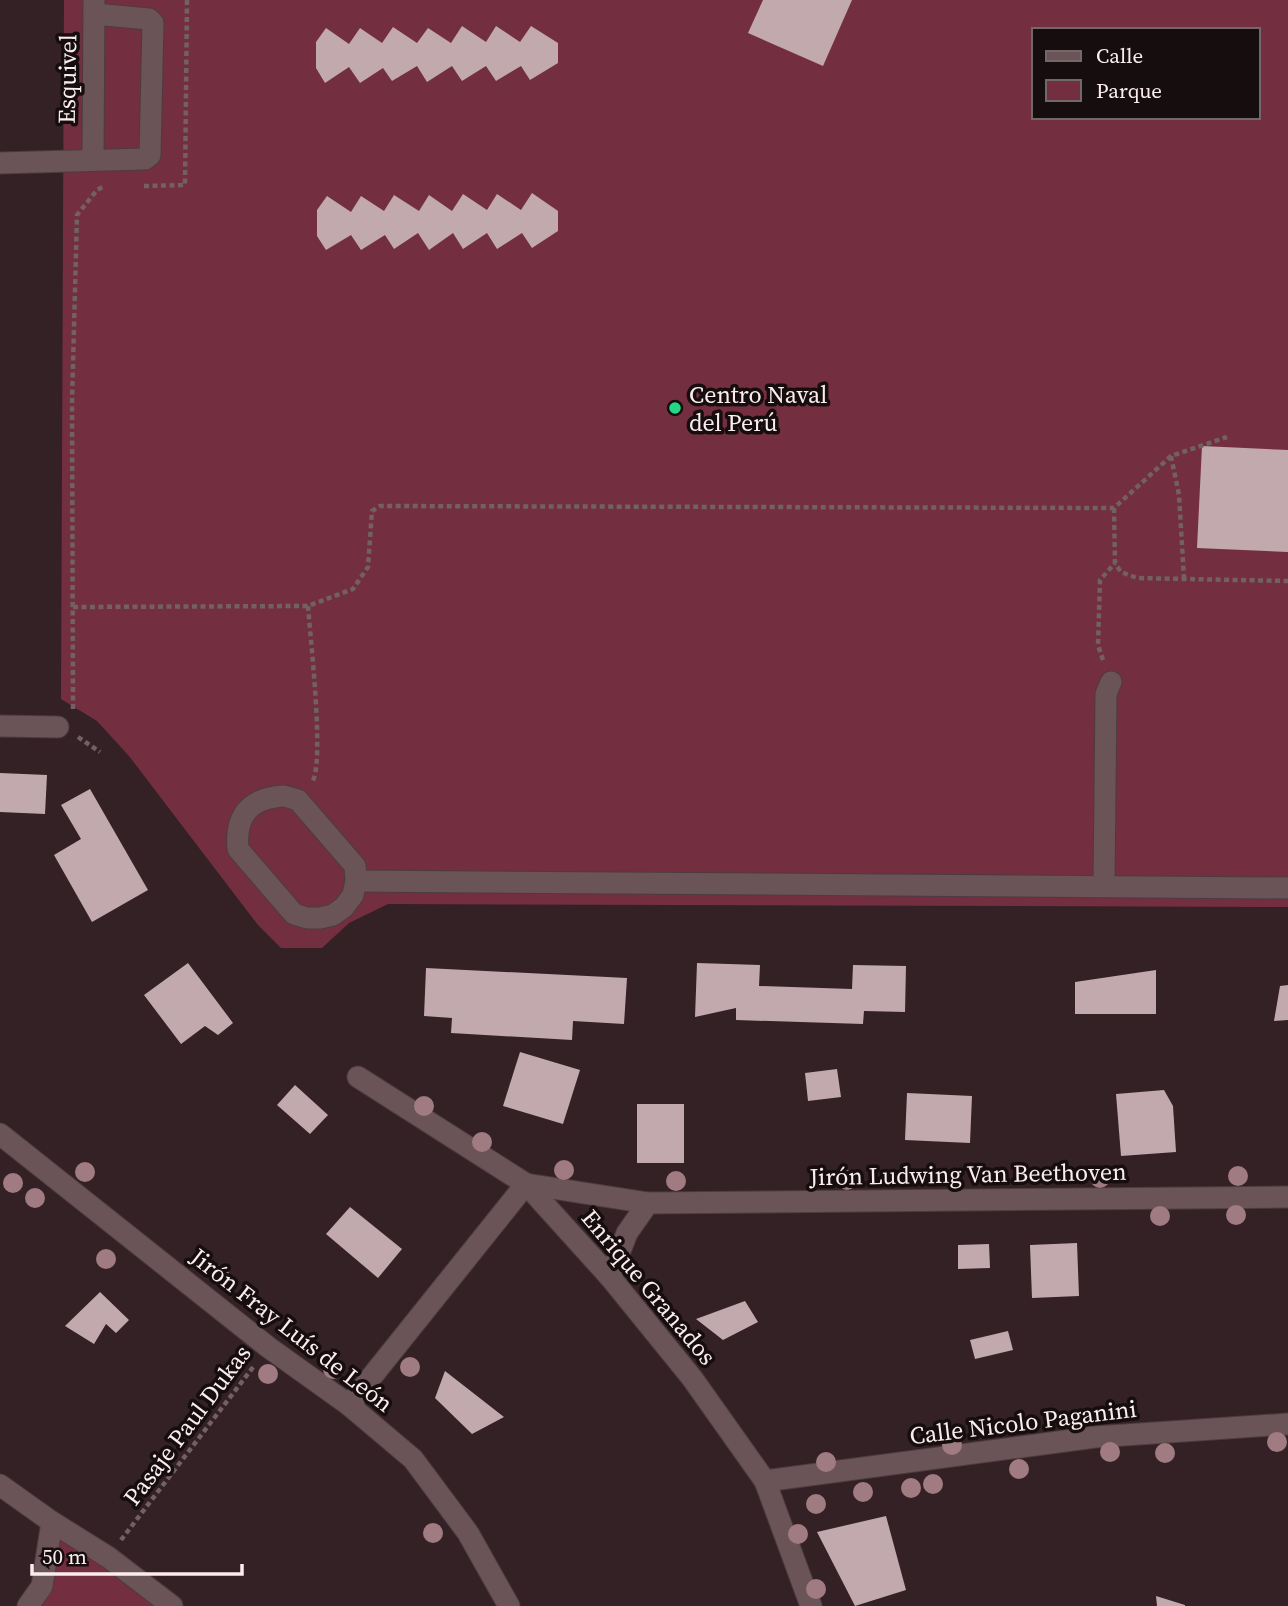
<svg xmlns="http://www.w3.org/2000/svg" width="1288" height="1606" font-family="'Source Serif 4',serif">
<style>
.green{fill:#732f40;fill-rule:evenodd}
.building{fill:#c2a9ad}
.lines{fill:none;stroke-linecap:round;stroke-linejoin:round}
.minor-casing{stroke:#4c3c40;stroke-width:23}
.path{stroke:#726064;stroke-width:4.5;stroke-dasharray:5 3.5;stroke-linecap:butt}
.minor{stroke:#6a5458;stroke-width:21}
.tree{fill:#a07b81}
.poi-dot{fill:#25d886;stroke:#160d0f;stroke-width:2.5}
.labels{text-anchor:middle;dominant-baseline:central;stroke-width:7;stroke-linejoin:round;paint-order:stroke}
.street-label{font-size:24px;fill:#fbedef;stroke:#160d0f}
.poi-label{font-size:24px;fill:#fbedef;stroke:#160d0f;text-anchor:start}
</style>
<rect width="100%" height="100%" fill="#342125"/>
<g class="green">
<path d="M 64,0 L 1288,0 L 1288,907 L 388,904 L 349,923 L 322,948 L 281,948 L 258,925 L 129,756 L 97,721 L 61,699 ZM 1034,30 L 1258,30 L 1258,117 L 1034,117 Z"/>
<polygon points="52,1522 171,1606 29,1606"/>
</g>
<g class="building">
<polygon points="763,0 852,0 823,66 748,33"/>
<polygon points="462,26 486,42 496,26 520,42 531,26 558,43 558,63 530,80 521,66 496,81 486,66 462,81 452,66 427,82 417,66 392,81 383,68 360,83 349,67 325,83 316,68 316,42 326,28 349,44 360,28 382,43 393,27 417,43 428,28 451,43"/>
<polygon points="532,193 558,211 558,231 532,248 522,233 497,249 487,233 463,249 453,233 429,250 418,233 394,249 385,235 361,250 351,235 326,250 317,236 317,210 327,196 351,212 361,196 384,211 394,195 419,211 429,195 452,211 463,194 487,210 497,194 521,210"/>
<polygon points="1202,446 1288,450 1288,552 1197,548"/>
<polygon points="0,773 47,775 45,814 0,812"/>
<polygon points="90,789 148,890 92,922 54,855 81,839 61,805"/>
<polygon points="188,963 233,1023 218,1035 205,1026 181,1044 144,995"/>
<polygon points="697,963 760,965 759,986 852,989 853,965 906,966 905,1012 864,1011 863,1024 736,1020 736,1008 695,1017"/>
<polygon points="426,968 627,978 624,1024 573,1021 572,1040 451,1033 452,1018 424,1016"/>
<polygon points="1156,970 1156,1014 1075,1014 1075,982"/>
<polygon points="1288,985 1288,1020 1274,1021 1280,986"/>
<polygon points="520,1052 580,1070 563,1124 503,1106"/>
<polygon points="837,1069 841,1097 808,1101 805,1073"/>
<polygon points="295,1085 328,1115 310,1134 277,1105"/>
<polygon points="1164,1090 1173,1106 1176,1152 1121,1156 1116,1094"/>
<polygon points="907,1093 972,1096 970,1143 905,1140"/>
<rect x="637" y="1104" width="47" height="59"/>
<polygon points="350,1207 402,1249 378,1278 326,1234"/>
<polygon points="1077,1243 1079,1296 1032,1298 1030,1245"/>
<polygon points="989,1244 990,1268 958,1269 958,1245"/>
<polygon points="100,1292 129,1320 116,1333 106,1324 94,1344 65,1326"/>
<polygon points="745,1301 758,1322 723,1340 696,1319"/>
<polygon points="1008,1331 1013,1350 975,1359 970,1340"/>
<polygon points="445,1371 504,1417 472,1434 435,1398"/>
<polygon points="886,1516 906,1590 855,1606 817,1532"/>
<polygon points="1156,1596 1185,1605 1185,1606 1157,1606"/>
</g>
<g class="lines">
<g class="minor-casing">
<g id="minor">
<polyline points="93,159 94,1"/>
<polyline points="0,163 145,159 150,155 153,23 149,19 94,14"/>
<polyline points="0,726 58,727"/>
<path d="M 284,796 L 298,800 L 355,866 L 356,881 L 353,895 L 344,907 L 333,915 L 320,918 L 307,918 L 294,914 L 238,849 C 235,815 250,798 284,796 Z"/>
<polyline points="356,881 1288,888"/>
<polyline points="1104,885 1106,694 1111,682"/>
<polyline points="358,1077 526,1184 610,1277 692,1378 765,1481 811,1606"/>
<polyline points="0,1134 268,1347 349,1405 413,1459 468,1533 509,1606"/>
<polyline points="610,1277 627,1233 648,1203"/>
<polyline points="349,1405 526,1184 648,1203 1288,1197"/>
<polyline points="765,1481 1095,1437 1288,1424"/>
<polyline points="0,1485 52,1522 108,1557 172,1606"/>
<polyline points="28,1606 42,1586 52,1522"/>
</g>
</g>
<g class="path">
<polyline points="144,186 185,185 187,0"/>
<polyline points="1171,456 1179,495 1184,579"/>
<polyline points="1114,508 1115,563 1121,572 1137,578 1288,581"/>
<path d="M 308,606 C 310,635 325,765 312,782"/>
<polyline points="73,607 308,606 353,589 368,567 372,511 380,506 1114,508 1171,456 1227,437"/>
<polyline points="1103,660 1098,645 1100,580 1115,563"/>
<polyline points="73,709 72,402 77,215 97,190 103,187"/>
<polyline points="78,737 100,752"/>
<polyline points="121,1540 254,1366"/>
</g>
<use href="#minor" class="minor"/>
</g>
<g class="tree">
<circle cx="424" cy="1106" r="10"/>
<circle cx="482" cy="1142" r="10"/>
<circle cx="564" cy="1170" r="10"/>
<circle cx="85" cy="1172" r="10"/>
<circle cx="1238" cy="1176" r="10"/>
<circle cx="1100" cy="1178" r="10"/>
<circle cx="847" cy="1180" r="10"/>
<circle cx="676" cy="1181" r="10"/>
<circle cx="13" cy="1183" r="10"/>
<circle cx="35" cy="1198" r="10"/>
<circle cx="1236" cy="1215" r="10"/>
<circle cx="1160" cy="1216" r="10"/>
<circle cx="106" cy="1259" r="10"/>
<circle cx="219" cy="1275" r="10"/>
<circle cx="410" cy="1367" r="10"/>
<circle cx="333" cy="1369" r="10"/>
<circle cx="268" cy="1374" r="10"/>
<circle cx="1277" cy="1442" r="10"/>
<circle cx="952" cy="1445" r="10"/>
<circle cx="1110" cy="1452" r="10"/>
<circle cx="1165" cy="1453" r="10"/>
<circle cx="826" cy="1462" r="10"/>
<circle cx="1019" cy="1469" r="10"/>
<circle cx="933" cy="1484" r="10"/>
<circle cx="911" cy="1488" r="10"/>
<circle cx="863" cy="1492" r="10"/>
<circle cx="816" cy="1504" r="10"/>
<circle cx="433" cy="1533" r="10"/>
<circle cx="798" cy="1534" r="10"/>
<circle cx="816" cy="1589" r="10"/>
</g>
<circle class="poi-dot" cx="675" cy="408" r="7"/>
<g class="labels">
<g class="street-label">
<text transform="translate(67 79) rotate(-89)">Esquivel</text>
<text transform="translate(968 1174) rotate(-1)">Jirón Ludwing Van Beethoven</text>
<text transform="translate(649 1287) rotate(50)">Enrique Granados</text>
<text transform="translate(292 1330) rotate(38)">Jirón Fray Luís de León</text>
<text transform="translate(1023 1422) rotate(-7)">Calle Nicolo Paganini</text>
<text transform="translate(187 1425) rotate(-53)">Pasaje Paul Dukas</text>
</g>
<g class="poi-label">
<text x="689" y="394">Centro Naval<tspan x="689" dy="28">del Perú</tspan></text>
</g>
</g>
<rect x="1032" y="28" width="228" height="91" fill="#160d0f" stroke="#726769" stroke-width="2"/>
<rect x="1046" y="51" width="35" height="10" fill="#6a5458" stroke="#726769" stroke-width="2"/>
<text x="1096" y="63" font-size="21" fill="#fbedef">Calle</text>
<rect x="1046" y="80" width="35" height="21" fill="#732f40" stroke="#726769" stroke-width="2"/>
<text x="1096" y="98" font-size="21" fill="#fbedef">Parque</text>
<path d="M32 1564v10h210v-10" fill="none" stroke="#fbedef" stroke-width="3.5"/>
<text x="42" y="1564" font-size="21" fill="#fbedef" stroke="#160d0f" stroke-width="5" paint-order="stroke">50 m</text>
</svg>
